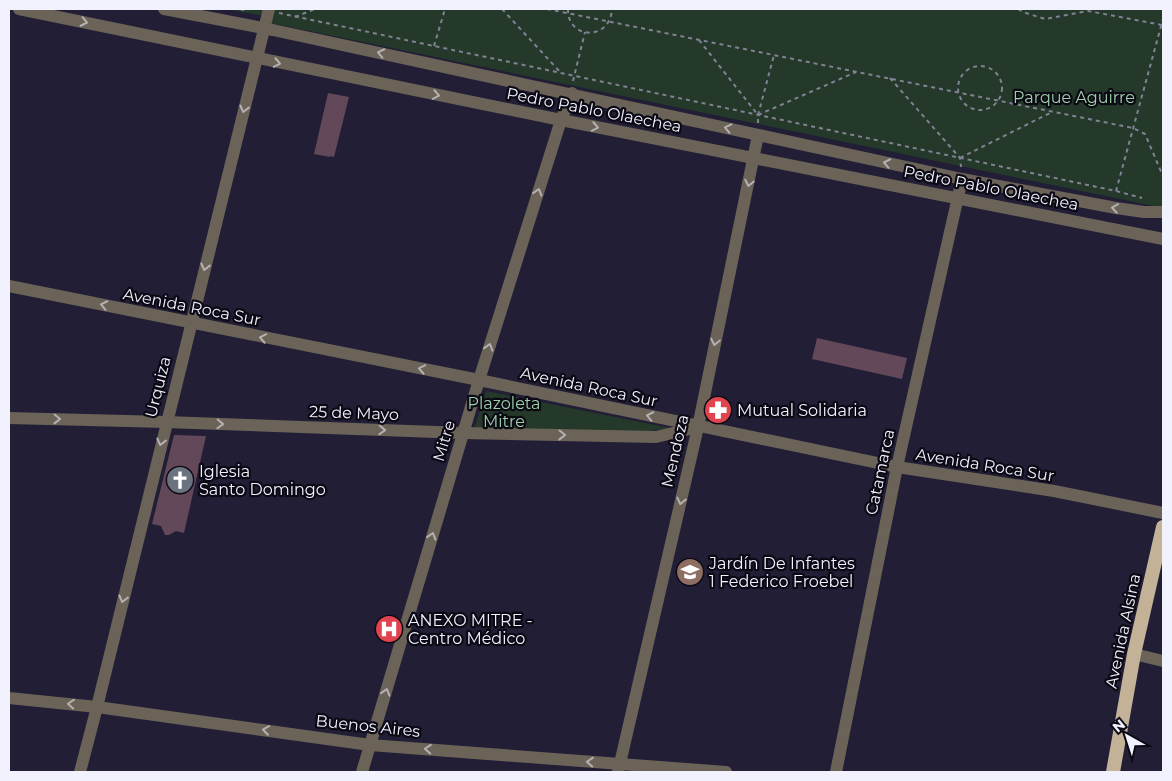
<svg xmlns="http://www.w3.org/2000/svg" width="1172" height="781" font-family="Montserrat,sans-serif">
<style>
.green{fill:#243929}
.building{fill:#63485a}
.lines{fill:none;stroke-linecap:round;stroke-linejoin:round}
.path{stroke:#838194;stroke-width:2;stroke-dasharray:4 4;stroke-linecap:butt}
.minor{stroke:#6b6358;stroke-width:12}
.tertiary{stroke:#6b6358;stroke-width:12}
.trunk{stroke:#c4b298;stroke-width:14}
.oneway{stroke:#b5b1b3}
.labels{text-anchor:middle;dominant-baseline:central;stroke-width:4.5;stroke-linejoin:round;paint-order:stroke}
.park-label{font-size:16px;fill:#9fd0aa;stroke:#0b0a14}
.street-label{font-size:16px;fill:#f2f1fe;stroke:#0b0a14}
.poi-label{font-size:16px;fill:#f2f1fe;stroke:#0b0a14;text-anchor:start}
</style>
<rect width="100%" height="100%" fill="#211e36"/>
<g class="green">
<polygon points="223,9 1163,9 1163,208 271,23 272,17"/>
<polygon points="486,391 670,428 643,432 474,429"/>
</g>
<g class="building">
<polygon points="328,93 349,97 334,157 330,156 330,157 314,154"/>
<polygon points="817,338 907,358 902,379 812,359"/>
<polygon points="174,435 206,436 184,533 176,531 169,535 165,535 161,526 152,524"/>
</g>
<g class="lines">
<g class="path">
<polyline points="502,9 561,73"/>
<polyline points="547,9 1133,128 1145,134 1163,176"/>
<path d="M 568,9 C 567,39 610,42 612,9"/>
<polyline points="1018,9 1026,13 1045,19 1088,11 1162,25"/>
<polyline points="241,10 247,9"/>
<polyline points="279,13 1116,191 1142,198"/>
<polyline points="295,17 315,9"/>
<polyline points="699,40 758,115"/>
<polyline points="434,46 445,9"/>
<circle cx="980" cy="88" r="22"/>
<polyline points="890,78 960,158 961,167"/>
<polyline points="573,81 585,32"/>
<polyline points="758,115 856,72"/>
<polyline points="758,123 758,115 774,55"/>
<polyline points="960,158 1052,112"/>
<polyline points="1116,191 1163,19"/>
</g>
<g class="minor">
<polyline points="9,418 166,422 463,433 656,437 698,427"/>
<polyline points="1134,654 1163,661"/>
<polyline points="9,698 97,707 370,745 726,772"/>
<polyline points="80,772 97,707 269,9"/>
<polyline points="362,772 479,380 561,120 572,93"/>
<polyline points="618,772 698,427 758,135"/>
<polyline points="836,772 897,467 962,179"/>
</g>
<g class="tertiary">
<polyline points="19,9 561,120 1163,239"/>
<polyline points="164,9 273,30 962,179 1116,208 1144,212 1163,212"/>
<polyline points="9,286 479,380 897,467 1054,491 1163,513"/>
</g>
<polyline class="trunk" points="1113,772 1134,654 1163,527"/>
</g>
<defs><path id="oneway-chevron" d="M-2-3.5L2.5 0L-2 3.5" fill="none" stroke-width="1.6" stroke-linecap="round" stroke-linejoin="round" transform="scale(1.25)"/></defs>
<g class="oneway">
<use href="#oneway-chevron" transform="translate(84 22) rotate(12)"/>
<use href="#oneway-chevron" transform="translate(381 53) rotate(-168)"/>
<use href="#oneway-chevron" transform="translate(277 63) rotate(11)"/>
<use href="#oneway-chevron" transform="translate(436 95) rotate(11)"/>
<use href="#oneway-chevron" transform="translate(244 109) rotate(104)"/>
<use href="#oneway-chevron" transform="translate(595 127) rotate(11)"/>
<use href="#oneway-chevron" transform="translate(728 128) rotate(-167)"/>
<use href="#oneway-chevron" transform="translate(887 163) rotate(-168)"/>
<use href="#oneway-chevron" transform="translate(749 183) rotate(102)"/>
<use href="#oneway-chevron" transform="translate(538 192) rotate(-73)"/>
<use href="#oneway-chevron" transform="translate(1115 208) rotate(-171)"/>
<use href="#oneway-chevron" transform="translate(205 267) rotate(104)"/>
<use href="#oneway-chevron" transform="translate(104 305) rotate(-168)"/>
<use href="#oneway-chevron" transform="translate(263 338) rotate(-169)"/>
<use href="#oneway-chevron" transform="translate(715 342) rotate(102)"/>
<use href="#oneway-chevron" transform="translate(489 347) rotate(-73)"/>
<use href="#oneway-chevron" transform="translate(422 369) rotate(-169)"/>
<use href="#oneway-chevron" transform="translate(650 416) rotate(-168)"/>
<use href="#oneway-chevron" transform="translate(57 419) rotate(1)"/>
<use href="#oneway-chevron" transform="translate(220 424) rotate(2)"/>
<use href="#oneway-chevron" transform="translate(382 430) rotate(2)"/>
<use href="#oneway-chevron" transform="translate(562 435) rotate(1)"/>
<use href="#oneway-chevron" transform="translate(161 442) rotate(104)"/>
<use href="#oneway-chevron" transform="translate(681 501) rotate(103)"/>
<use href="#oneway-chevron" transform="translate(432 536) rotate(-73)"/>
<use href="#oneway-chevron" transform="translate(123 599) rotate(104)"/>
<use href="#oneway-chevron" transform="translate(386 692) rotate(-73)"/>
<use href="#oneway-chevron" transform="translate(71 704) rotate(-175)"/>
<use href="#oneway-chevron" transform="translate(266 730) rotate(-172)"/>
<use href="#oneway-chevron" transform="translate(428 749) rotate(-176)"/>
<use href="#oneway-chevron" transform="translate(590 762) rotate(-176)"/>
</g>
<defs>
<g id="pharmacy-disc" transform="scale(1.4375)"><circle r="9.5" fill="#e0444e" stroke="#0b0a14"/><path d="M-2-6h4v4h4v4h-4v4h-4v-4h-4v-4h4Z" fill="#fff"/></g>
<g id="church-disc" transform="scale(1.4375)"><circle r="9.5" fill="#6b7280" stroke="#0b0a14"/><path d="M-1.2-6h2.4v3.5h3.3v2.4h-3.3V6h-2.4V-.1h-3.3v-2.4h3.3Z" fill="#fff"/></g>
<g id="school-disc" transform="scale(1.4375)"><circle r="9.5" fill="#8d6e63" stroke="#0b0a14"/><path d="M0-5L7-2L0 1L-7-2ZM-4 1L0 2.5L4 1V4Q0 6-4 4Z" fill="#fff"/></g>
<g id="hospital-disc" transform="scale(1.4375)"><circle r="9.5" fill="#e0444e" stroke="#0b0a14"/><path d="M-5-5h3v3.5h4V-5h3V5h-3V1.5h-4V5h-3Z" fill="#fff"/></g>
</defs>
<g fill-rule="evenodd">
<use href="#pharmacy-disc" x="718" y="410"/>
<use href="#church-disc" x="180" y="480"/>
<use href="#school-disc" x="690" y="572"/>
<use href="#hospital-disc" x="389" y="629"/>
</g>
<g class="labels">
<g class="park-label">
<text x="1074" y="97">Parque Aguirre</text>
<text x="504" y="403">Plazoleta<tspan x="504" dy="18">Mitre</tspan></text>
</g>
<g class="street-label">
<text transform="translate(594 110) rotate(11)">Pedro Pablo Olaechea</text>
<text transform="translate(991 188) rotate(11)">Pedro Pablo Olaechea</text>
<text transform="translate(192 307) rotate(11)">Avenida Roca Sur</text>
<text transform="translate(158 387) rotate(-76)">Urquiza</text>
<text transform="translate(589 387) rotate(12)">Avenida Roca Sur</text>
<text transform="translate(354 413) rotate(2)">25 de Mayo</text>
<text transform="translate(444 441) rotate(-73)">Mitre</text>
<text transform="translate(675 451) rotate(-77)">Mendoza</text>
<text transform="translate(985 465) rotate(9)">Avenida Roca Sur</text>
<text transform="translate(880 472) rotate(-78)">Catamarca</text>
<text transform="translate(1123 631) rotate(-78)">Avenida Alsina</text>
<text transform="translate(368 726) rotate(6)">Buenos Aires</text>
</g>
<g class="poi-label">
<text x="737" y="410">Mutual Solidaria</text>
<text x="199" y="471">Iglesia<tspan x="199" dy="18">Santo Domingo</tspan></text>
<text x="709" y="563">Jardín De Infantes<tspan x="709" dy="18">1 Federico Froebel</tspan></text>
<text x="408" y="620">ANEXO MITRE -<tspan x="408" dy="18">Centro Médico</tspan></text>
</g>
</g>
<rect width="1172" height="781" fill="none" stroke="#f2f1fe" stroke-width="20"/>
<g transform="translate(1127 736) rotate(321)" stroke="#0b0a14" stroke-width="4" paint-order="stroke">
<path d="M0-4L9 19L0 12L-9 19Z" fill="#f2f1fe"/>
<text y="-8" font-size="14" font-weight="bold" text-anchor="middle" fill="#f2f1fe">N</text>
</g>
</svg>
